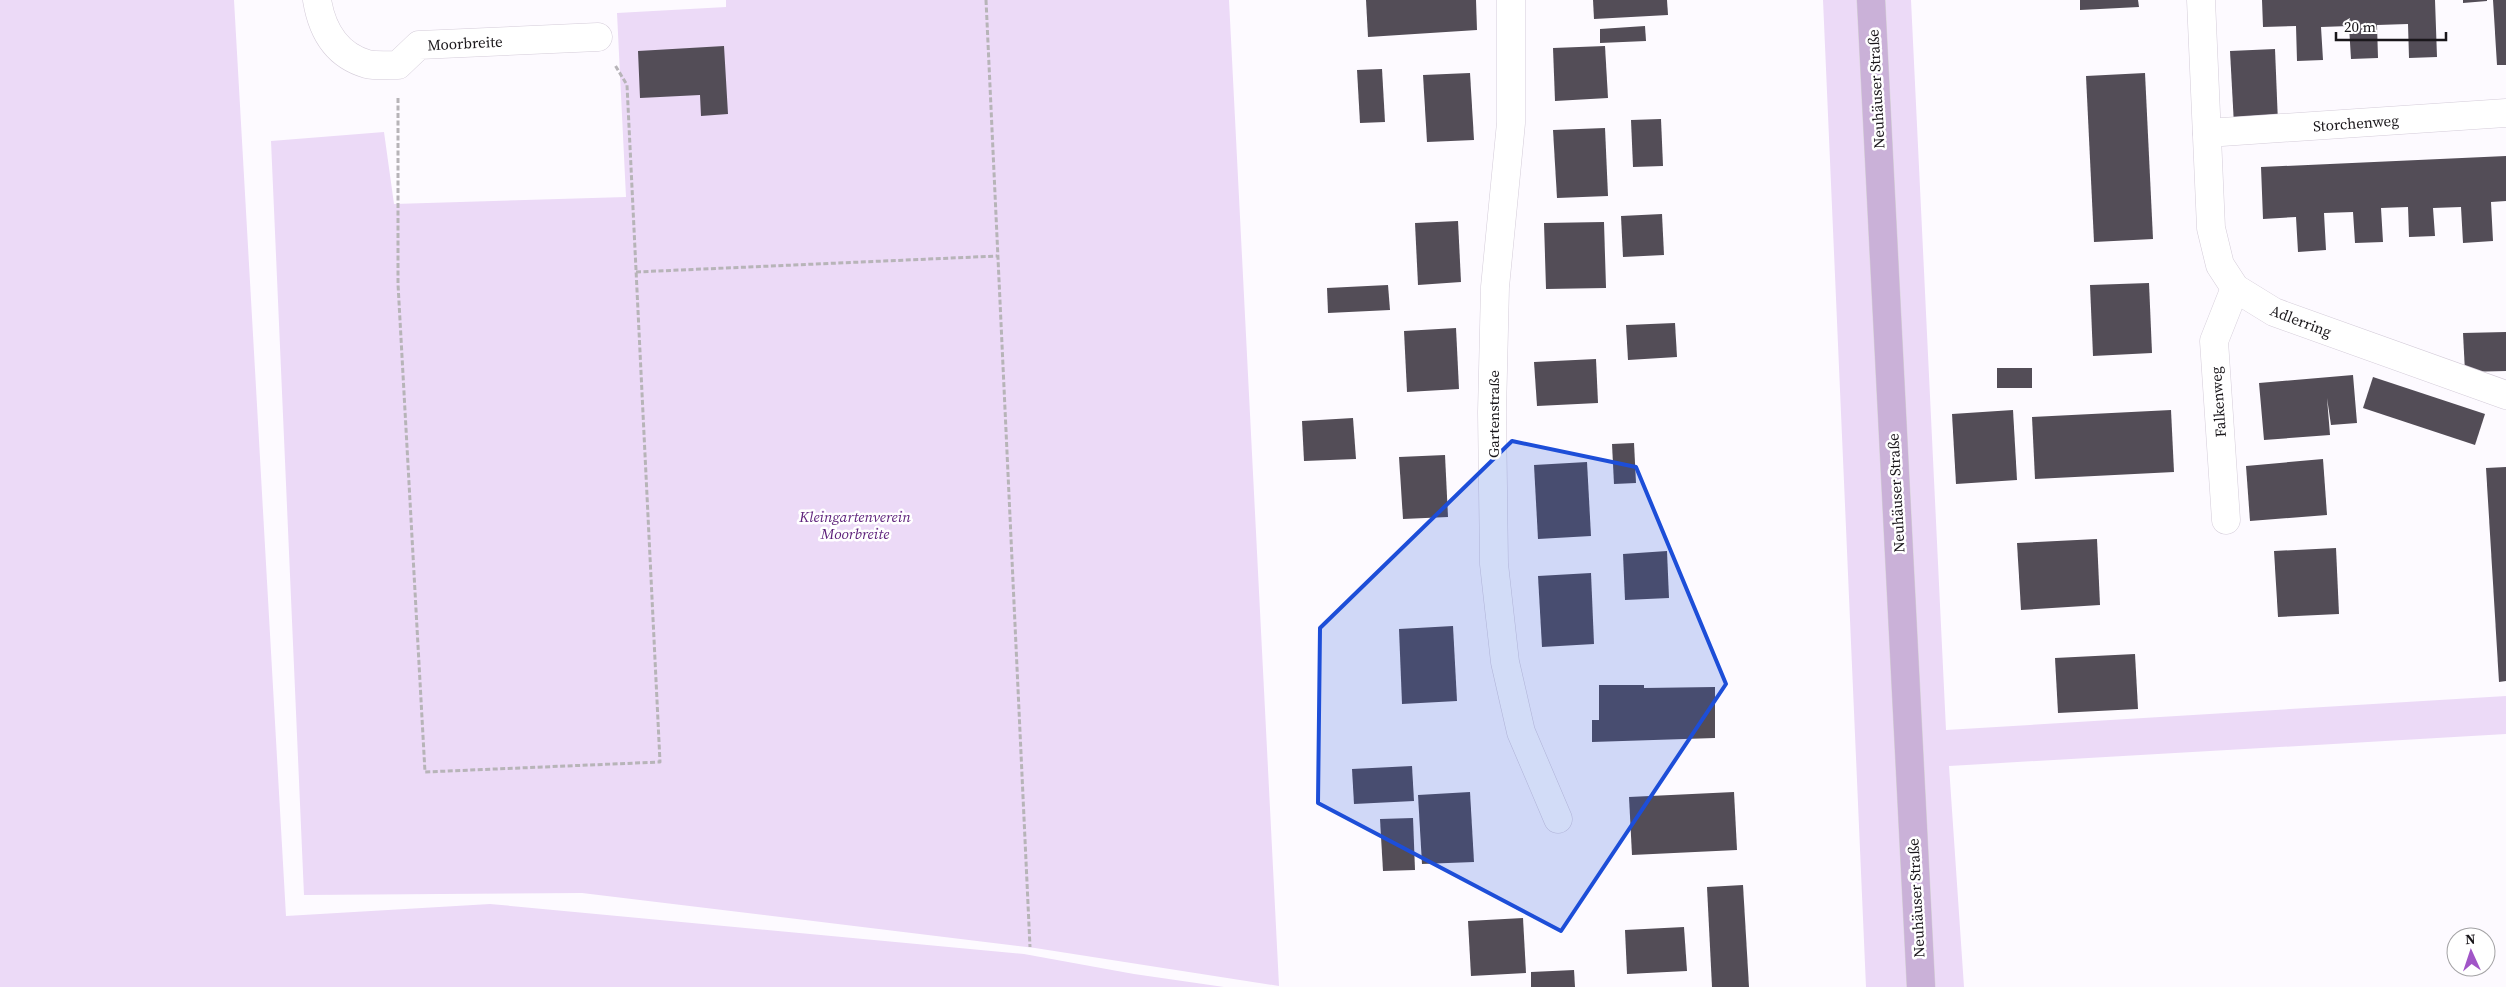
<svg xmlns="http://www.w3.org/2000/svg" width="2506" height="987" font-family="'Source Serif 4',serif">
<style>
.green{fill:#ecdaf7}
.building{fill:#534d57}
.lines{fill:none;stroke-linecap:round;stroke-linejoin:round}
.minor-casing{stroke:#d4ccd9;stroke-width:29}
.major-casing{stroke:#d6d5d6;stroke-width:29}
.path{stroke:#b7b4b8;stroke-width:3;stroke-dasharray:5 2.5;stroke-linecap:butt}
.minor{stroke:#fff;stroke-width:28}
.major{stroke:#cab1d8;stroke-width:28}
.marked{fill:#1d4ed8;fill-opacity:0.2;stroke:#1d4ed8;stroke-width:4;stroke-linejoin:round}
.labels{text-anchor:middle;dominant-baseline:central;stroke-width:5;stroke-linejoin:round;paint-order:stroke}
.street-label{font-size:15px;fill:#1a171b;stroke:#fff}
.park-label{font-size:15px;font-style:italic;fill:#5e227b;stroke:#fff}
</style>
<rect width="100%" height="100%" fill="#fdfaff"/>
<g class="green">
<polygon points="0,0 234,0 286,916 490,904 1024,954 1134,974 1224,987 0,987"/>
<polygon points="726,0 1229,0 1279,986 1035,948 582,893 304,895 271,141 384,132 394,204 626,197 617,13 726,7"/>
<polygon points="1823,0 1911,0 1946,730 2506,696 2506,734 1949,766 1964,987 1866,987"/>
</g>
<g class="building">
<polygon points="1366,0 1476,0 1477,30 1368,37"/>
<polygon points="1593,0 1667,0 1668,15 1594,19"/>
<polygon points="2080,0 2138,0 2139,7 2080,10"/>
<polygon points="2262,0 2435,0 2437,57 2409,58 2408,24 2377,25 2378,58 2351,59 2349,26 2321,27 2323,60 2297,61 2296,26 2263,27"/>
<polygon points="2463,0 2487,0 2487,1 2463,3"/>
<polygon points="2493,0 2506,0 2506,65 2497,65"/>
<polygon points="1645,26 1646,41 1600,43 1600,29"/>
<polygon points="724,46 728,114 701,116 700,95 640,98 638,51"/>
<polygon points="1605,46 1608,98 1555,101 1553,48"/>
<polygon points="2275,49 2278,123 2234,125 2230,51"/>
<polygon points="1382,69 1385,122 1360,123 1357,70"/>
<polygon points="1470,73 1474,140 1427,142 1423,75"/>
<polygon points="2145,73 2153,239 2094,242 2086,76"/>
<polygon points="1661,119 1663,166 1633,167 1631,120"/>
<polygon points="1605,128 1608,196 1557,198 1553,130"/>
<polygon points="2506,156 2506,201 2491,202 2493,241 2463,243 2461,207 2433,208 2435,236 2409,237 2408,207 2381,208 2383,242 2355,243 2353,212 2324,213 2326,250 2298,252 2296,217 2263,219 2261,167"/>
<polygon points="1662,214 1664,255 1623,257 1621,216"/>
<polygon points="1458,221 1461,282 1418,285 1415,223"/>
<polygon points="1604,222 1606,288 1546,289 1544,223"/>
<polygon points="2149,283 2152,353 2093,356 2090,285"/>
<polygon points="1388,285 1390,310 1328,313 1327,288"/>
<polygon points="1675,323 1677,357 1628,360 1626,325"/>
<polygon points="1456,328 1459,389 1407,392 1404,331"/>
<polygon points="2506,332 2506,371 2465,372 2463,333"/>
<polygon points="1596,359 1598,403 1537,406 1534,362"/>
<rect x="1997" y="368" width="35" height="20"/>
<polygon points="2353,375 2357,423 2331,425 2327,398 2330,435 2264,440 2259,383"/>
<polygon points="2373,377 2485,414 2475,445 2363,408"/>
<polygon points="2013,410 2017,480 1956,484 1952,414"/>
<polygon points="2171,410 2174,472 2035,479 2032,417"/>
<polygon points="1353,418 1356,459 1304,461 1302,421"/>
<polygon points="1634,443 1636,483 1614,484 1612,444"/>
<polygon points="1445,455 1448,517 1403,519 1399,457"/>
<polygon points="2323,459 2327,515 2250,521 2246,466"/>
<polygon points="1587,462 1591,536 1538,539 1534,465"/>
<polygon points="2506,467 2506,681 2499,682 2486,468"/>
<polygon points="2097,539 2100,605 2021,610 2017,543"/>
<polygon points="2336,548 2339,614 2278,617 2274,551"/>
<polygon points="1667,551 1669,598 1625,600 1623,554"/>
<polygon points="1591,573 1594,644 1542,647 1538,576"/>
<polygon points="1453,626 1457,701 1402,704 1399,629"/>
<polygon points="2135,654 2138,709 2058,713 2055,658"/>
<polygon points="1599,685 1644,685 1644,688 1715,687 1715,738 1592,742 1592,720 1599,720"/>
<polygon points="1412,766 1414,801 1354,804 1352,769"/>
<polygon points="1470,792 1474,862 1422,864 1418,795"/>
<polygon points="1734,792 1737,850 1632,855 1629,797"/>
<polygon points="1413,818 1415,870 1383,871 1380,819"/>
<polygon points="1743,885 1749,987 1712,987 1707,887"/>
<polygon points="1523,918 1526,973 1471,976 1468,921"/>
<polygon points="1684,927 1687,971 1627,974 1625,930"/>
<polygon points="1574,970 1575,987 1531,987 1531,972"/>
</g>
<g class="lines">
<g class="minor-casing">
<g id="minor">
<path d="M 317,0 C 322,30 336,55 367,64 C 376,66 388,65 398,65 L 419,45 L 598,37"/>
<polyline points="1511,0 1511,123 1495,287 1492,412 1494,564 1505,662 1521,732 1558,819"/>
<polyline points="2201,0 2211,228 2220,265 2235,288 2274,312 2506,395"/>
<polyline points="2207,133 2506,113"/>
<polyline points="2226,520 2214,341 2235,288"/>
</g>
</g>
<g class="major-casing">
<polyline id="major" points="1871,0 1921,987"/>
</g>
<g class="path">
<polyline points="986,0 1030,947"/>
<polyline points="398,98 398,284 425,772 660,762 627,85 615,65"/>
<polyline points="636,272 997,256"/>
</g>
<use href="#minor" class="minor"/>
<use href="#major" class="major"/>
</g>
<path class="marked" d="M 1512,441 L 1636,467 L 1726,684 L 1561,931 L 1318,803 L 1320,628 Z"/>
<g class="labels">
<g class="street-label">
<text transform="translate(465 43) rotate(-3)">Moorbreite</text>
<text transform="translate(1876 89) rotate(-93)">Neuhäuser Straße</text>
<text transform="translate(2356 123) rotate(-4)">Storchenweg</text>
<text transform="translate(2301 321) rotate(21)">Adlerring</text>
<text transform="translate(2218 402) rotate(-94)">Falkenweg</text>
<text transform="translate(1493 414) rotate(-90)">Gartenstraße</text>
<text transform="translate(1896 493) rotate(-93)">Neuhäuser Straße</text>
<text transform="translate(1916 898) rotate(-93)">Neuhäuser Straße</text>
</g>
<g class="park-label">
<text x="855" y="516">Kleingartenverein<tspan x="855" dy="17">Moorbreite</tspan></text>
</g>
</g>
<g transform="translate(2471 952) rotate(357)"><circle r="24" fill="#ffffff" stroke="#a3a2a4"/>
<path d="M0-4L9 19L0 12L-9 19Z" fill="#a155c7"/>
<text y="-8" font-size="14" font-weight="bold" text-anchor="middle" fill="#1a171b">N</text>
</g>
<path d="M2336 32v8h110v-8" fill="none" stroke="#1a171b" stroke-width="2.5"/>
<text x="2344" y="32" font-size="15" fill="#1a171b" stroke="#ffffff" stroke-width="4" paint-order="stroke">20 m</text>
</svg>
